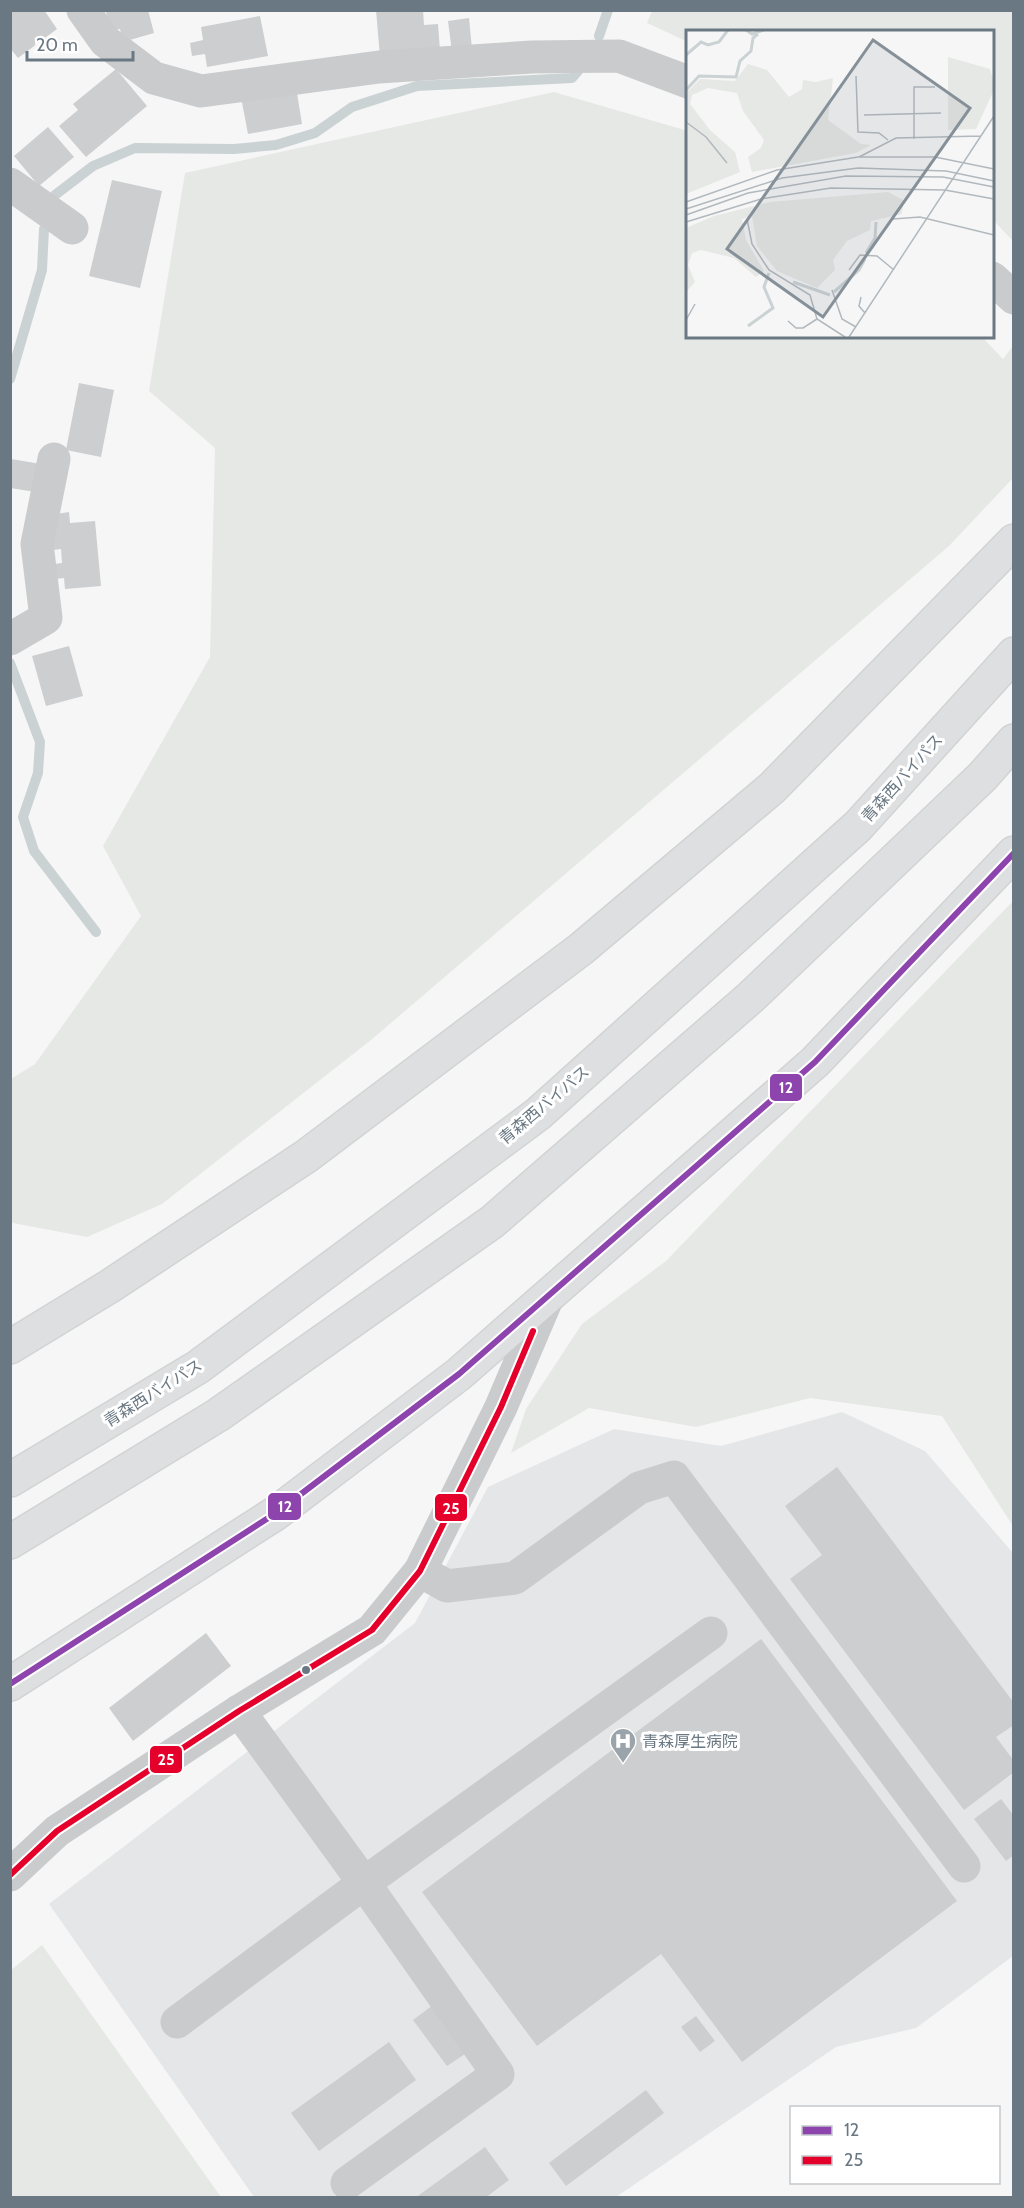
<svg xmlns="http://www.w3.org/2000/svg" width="1024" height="2208" font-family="Cabin,'Noto Sans JP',sans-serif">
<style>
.built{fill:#e5e6e7}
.green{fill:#e5e8e4}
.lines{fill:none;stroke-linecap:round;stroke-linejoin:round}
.stream{stroke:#cbd2d4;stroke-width:10}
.building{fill:#cdcecf}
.highway-casing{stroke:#d2d3d3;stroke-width:36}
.minor{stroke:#c9cbcc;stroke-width:33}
.highway{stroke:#dedfe0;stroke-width:33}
.bus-1-casing{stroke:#fff;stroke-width:10}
.bus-2-casing{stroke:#fff;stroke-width:10}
.bus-1{stroke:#8e44ad;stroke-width:6}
.bus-2{stroke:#e4002b;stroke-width:6}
.bus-dot{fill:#6a7883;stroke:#fff;stroke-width:2}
.labels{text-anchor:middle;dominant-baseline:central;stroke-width:6;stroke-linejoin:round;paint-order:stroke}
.street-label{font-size:16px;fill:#6a7883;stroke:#fff}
.poi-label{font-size:16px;fill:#6a7883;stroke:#fff;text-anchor:start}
.inset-river{fill:none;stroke:#cbd2d4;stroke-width:3}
.inset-road{fill:none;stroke:#b1b9be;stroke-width:1.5}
.view{fill:#859099;fill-opacity:0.15;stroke:#859099;stroke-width:3}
.inset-edge{fill:none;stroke:#6a7883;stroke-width:3}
.line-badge{stroke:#fff;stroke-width:2}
.badge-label{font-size:16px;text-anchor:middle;font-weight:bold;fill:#fff}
</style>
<rect width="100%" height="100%" fill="#f6f6f6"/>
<polygon class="built" points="842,1412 925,1451 1013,1553 1013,1956 916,2028 836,2047 616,2197 254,2197 49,1904 415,1623 488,1487 614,1429 721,1446"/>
<g class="green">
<polygon points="652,11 1013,11 1013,241 993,220 992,32 688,32 688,42 647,23"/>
<polygon points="554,92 688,131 688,336 981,336 1003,359 1013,346 1013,478 949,546 371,1040 162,1204 87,1237 13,1223 10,1221 11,1079 35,1064 141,916 103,846 210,657 215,448 149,391 185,173"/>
<polygon points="1013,901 1013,1526 942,1416 810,1398 696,1427 589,1408 511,1453 526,1409 582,1324 666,1261"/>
<polygon points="42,1945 221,2197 11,2197 11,1970"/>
</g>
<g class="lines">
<g class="stream">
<polyline points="599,36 608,10"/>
<polyline points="55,195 93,166 135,148 234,149 276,145 315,133 352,107 417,86 572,78 578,71"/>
<polyline points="10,379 42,270 44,229"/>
<polyline points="10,663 40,742 38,773 23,817 34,851 96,932"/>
</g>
</g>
<g class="building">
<polygon points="10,10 44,10 57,29 18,58 10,48"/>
<polygon points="112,10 148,10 154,33 123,42 120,29 111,31 106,12"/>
<polygon points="376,10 423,10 424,25 438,24 440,51 380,57"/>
<polygon points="260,16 268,56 207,67 205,54 192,56 190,43 203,40 201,27"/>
<polygon points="469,18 472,49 452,52 448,21"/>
<polygon points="116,69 147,106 86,157 59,126 78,110 73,104"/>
<polygon points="296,87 302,124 248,134 241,97"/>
<polygon points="48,127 74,157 39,186 14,156"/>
<polygon points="112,180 162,191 140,288 89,276"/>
<polygon points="79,383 114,390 101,457 66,450"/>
<polygon points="11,459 41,464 36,492 10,488"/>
<polygon points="69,512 70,523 95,521 101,586 65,589 64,578 55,579 54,564 62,563 61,549 53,550 50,515"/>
<polygon points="69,646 83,696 46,706 32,656"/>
<polygon points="837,1467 1014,1703 1014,1725 996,1737 1014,1761 1014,1772 964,1810 790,1579 822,1555 785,1506"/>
<polygon points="206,1633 231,1666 133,1741 109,1708"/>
<polygon points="761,1639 957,1901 742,2062 661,1954 537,2046 422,1892"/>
<polygon points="1001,1799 1014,1816 1014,1855 1006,1861 974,1819"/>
<polygon points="433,2005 468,2052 447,2066 413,2020"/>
<polygon points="696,2016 715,2041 700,2052 681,2027"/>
<polygon points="389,2042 416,2080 319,2151 291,2113"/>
<polygon points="646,2090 664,2113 566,2186 549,2163"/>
<polygon points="485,2147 509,2180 485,2198 415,2198"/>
</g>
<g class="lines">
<g class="highway-casing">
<g id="highway">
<polyline points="10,1347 110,1286 305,1157 581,949 772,788 1014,541"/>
<polyline points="10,1480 198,1367 538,1114 858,826 1014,654"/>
<polyline points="10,1542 218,1415 492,1222 751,997 982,777 1014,741"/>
<polyline points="10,1684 276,1513 459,1374 815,1062 1014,853"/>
</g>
</g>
<g class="minor">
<polyline points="83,10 105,41 154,78 201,91 379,67 532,57 619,56 688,82"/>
<polyline points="10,184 72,228"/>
<polyline points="992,278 1014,298"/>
<polyline points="10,639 46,618 37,544 54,459"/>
<polyline points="420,1571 447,1586 515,1578 639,1488 674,1477 964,1866"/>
<polyline points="239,1711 364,1883 498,2074 347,2183"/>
<polyline points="10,1875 57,1831 239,1711 372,1630 420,1571 501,1407 547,1299"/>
<polyline points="177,2022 364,1883 711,1633"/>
</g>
<use href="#highway" class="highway"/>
<g class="bus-1-casing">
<polyline id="bus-1" points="10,1684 276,1513 459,1374 815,1062 1014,853"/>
</g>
<g class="bus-2-casing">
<polyline id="bus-2" points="10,1875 57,1831 239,1711 372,1630 420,1571 501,1407 533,1331"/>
</g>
<use href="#bus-1" class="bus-1"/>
<use href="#bus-2" class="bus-2"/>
</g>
<defs>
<g id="hospital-pin" transform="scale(1.35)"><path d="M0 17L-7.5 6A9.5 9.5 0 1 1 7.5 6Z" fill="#9ba4ab" stroke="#fff"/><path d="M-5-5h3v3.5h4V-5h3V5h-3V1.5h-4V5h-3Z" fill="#fff"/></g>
</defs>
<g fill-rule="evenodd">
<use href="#hospital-pin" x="623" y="1741"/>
</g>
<circle class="bus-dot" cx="306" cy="1670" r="5"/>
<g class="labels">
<g class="street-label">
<text transform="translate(902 778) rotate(-48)">青森西バイパス</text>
<text transform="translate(544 1105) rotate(-40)">青森西バイパス</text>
<text transform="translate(153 1393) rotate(-32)">青森西バイパス</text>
</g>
<g class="poi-label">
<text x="642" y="1741">青森厚生病院</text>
</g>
</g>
<g transform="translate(686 30)">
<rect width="308" height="308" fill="#f6f6f6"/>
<path d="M 262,27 L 304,39 L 307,49 L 307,62 L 290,99 L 262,100 ZM 62,34 L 81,40 L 103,67 L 116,59 L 117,50 L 130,52 L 147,48 L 142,90 L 175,114 L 185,115 L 170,123 L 66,142 L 62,127 L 75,118 L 78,110 L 57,81 L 51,63 L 22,58 L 6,65 L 4,74 L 24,100 L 49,122 L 54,142 L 0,164 L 0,63 L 14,49 L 49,51 ZM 202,162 L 217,170 L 216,184 L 185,191 L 184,200 L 161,211 L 147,230 L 149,240 L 131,258 L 91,241 L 71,216 L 66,186 L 56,189 L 60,210 L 78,241 L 70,247 L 48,228 L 15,220 L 6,223 L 2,235 L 9,252 L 0,262 L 0,198 L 28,186 L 84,172 Z" fill="#e5e8e4"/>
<path class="inset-river" d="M 60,0 L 66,4 L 78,0M 0,25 L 15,12 L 22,15 L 33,12 L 42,0M 0,60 L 13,46 L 50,47 L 54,31 L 65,21 L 67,8 L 72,4M 180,223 L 189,208 L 190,192M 107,252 L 144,265M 148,262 L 173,240 L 179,229M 62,296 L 87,278 L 78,257 L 83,243"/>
<path class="inset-road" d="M 170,46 L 172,102 L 193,103 L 202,110M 178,85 L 255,83M 0,92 L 20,107 L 41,133M 228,109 L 228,57 L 249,57M 173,127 L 210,108 L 295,106M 0,172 L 91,140 L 172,127 L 249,127 L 308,139M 0,179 L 96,148 L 172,138 L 260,141 L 308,151M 0,185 L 62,163 L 160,146 L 257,147 L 308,157M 61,189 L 66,214 L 83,240 L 124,265 L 131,289 L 159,307M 207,189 L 234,187 L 308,205M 0,192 L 75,169 L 145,158 L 259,160 L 308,169M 163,240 L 174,225 L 191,226 L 208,240M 146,260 L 156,289 L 170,297M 175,267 L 173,276 L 179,283M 0,290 L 9,274M 102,291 L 110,298 L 117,298 L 131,289M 163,307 L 308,86"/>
<path class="view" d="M 187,10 L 284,78 L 137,287 L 41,219 Z"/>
<rect width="308" height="308" class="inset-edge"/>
</g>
<g class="line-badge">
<rect x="769" y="1073" width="34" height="29" rx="6" fill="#8e44ad"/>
<rect x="267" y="1492" width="35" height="29" rx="6" fill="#8e44ad"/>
<rect x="434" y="1493" width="34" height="29" rx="6" fill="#e4002b"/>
<rect x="149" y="1745" width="34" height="29" rx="6" fill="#e4002b"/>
</g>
<g class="badge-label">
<text x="786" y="1093">12</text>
<text x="285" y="1512">12</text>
<text x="451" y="1514">25</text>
<text x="166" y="1765">25</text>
</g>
<rect width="1024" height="2208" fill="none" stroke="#6a7883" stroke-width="24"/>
<rect x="790" y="2106" width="210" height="78" fill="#ffffff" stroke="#c3c9cd" stroke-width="1.5"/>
<rect x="802" y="2126" width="30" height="9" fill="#8e44ad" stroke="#c3c9cd" stroke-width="1.5"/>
<text x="844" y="2136" font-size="18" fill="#6a7883">12</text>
<rect x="802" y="2156" width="30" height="9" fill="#e4002b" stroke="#c3c9cd" stroke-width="1.5"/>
<text x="844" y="2166" font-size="18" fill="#6a7883">25</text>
<path d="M27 51v9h106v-9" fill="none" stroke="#6a7883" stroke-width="3"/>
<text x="36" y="51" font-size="18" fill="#6a7883" stroke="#ffffff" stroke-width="4.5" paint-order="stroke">20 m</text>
</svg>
